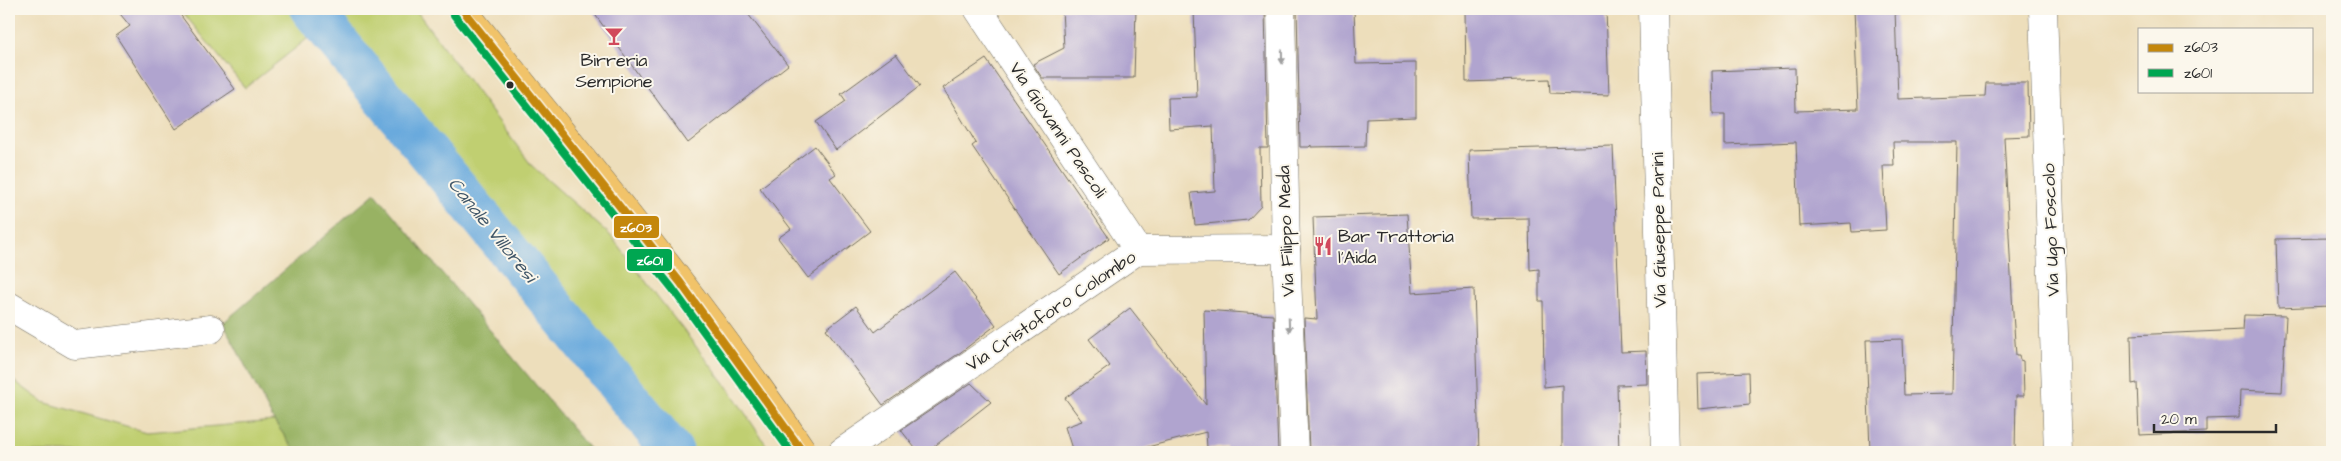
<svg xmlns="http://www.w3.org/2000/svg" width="2341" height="461" font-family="'Architects Daughter',sans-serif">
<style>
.green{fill:#c0cf71;stroke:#767d4e}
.forest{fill:#98b263;stroke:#626e47}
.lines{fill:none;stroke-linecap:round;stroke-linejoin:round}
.canal{stroke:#6aaadd;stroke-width:42}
.building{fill:#b0a4cf}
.street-casing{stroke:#6f6a5d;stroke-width:29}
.primary-casing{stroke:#6f6a5d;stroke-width:29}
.street{stroke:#fff;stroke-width:28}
.primary{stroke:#f1c369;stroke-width:28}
.bus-1-casing{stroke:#fbf7ec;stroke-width:11}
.bus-2-casing{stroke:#fbf7ec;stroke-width:11}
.bus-1{stroke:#c4870b;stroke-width:8}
.bus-2{stroke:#00a651;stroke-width:8}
.oneway{fill:#a0a0a0}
.bus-dot{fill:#2b2b2b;stroke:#fbf7ec;stroke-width:2}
.labels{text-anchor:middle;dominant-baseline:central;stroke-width:4;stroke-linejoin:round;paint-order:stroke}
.poi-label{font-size:18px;fill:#2b2b2b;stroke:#fbf7ec}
.street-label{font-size:18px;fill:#2b2b2b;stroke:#fbf7ec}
.water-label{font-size:19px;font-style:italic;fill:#415769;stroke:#fbf7ec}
.line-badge{stroke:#fbf7ec;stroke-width:2}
.badge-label{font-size:14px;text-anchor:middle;font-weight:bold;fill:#fff}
</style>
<rect width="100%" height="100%" fill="#fbf7ec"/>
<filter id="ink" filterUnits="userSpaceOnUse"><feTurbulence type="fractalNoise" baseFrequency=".02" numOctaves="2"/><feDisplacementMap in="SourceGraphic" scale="10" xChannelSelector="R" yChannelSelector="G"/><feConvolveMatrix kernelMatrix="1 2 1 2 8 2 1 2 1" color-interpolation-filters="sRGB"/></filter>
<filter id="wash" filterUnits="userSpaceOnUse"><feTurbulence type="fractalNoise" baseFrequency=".0096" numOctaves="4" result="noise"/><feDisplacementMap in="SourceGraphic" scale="20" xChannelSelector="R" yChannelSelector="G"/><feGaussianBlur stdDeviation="1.12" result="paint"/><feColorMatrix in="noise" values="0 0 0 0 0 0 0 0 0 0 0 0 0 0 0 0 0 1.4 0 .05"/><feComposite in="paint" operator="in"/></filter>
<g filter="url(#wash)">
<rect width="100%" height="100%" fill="#eddebb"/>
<g class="green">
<polygon points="180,9 415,9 532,166 610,235 731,392 771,452 682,452 590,333 335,17 245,88"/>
<polygon points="9,377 43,402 147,432 274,421 296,452 9,452"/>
</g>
<polygon class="forest" points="375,193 592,452 296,452 274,421 223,323"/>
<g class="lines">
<polyline class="canal" points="311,9 673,452"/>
</g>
<g id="blocks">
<g class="building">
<polygon points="116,9 176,9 235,89 176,129 116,36 130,26"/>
<polygon points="591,9 744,9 788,65 688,143"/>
<polygon points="1062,9 1136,9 1134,78 1042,78 1033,64 1064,48"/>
<polygon points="1194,9 1265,9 1268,148 1260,148 1261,206 1248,220 1195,225 1191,193 1215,191 1213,126 1169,129 1168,98 1197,97"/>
<polygon points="1297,9 1354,9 1356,64 1416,63 1416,117 1366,119 1365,146 1311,147 1311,145 1309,147 1300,147"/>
<polygon points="1465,9 1606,9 1609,95 1550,93 1549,79 1466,82"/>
<polygon points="1854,9 1895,9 1898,99 1985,96 1986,83 2028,83 2029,136 2004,137 2013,314 2016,355 2019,355 2020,360 2023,361 2024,396 2016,396 2015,452 1870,452 1866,340 1902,339 1904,395 1952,394 1957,142 1893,142 1894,166 1883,166 1886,230 1852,232 1851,223 1799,226 1796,142 1725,145 1725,114 1713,114 1712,71 1795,68 1796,111 1858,109"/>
<polygon points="896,54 920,86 836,150 816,122 846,101 841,94"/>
<polygon points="986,59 1109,238 1059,274 972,146 976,143 943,88"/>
<polygon points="815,146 836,174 830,178 870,231 808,278 778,238 791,229 760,188"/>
<polygon points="1613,146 1621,352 1646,351 1647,384 1617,385 1619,452 1562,452 1562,385 1544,387 1543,301 1539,301 1539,269 1530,270 1529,218 1471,219 1469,150"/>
<polygon points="1407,214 1412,293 1474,289 1479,452 1309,452 1304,318 1317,319 1313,217"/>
<polygon points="2332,238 2332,306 2278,308 2276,239"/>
<polygon points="955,272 996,325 961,352 883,405 826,329 856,306 875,332"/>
<polygon points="1130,308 1206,405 1204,310 1273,315 1278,452 1228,452 1227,447 1207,448 1206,432 1128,452 1073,452 1065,427 1082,421 1065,398 1110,366 1089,339"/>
<polygon points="2244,315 2286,316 2282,392 2240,390 2239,418 2206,419 2206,432 2139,435 2137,383 2132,384 2131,335 2243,330"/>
<polygon points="1749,372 1750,404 1698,409 1697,374"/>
<polygon points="971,383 991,402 927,452 918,452 901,430"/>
</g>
</g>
</g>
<g filter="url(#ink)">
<use href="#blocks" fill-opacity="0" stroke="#6f6a5d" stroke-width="1"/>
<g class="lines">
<g class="street-casing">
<g id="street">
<polyline points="978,9 1138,250"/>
<polyline points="1281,9 1286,249 1294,452"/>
<polyline points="1653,9 1665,452"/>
<polyline points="2043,9 2058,452"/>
<polyline points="9,306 75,345 211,329"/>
<polyline points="842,452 1138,250 1286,249"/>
</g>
</g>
<g class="primary-casing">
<path id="primary" d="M 462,9 C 578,154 699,298 803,452"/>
</g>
<use href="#street" class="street"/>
<use href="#primary" class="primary"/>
<g class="bus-1-casing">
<polyline id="bus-1" points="462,9 680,282 803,452"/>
</g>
<g class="bus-2-casing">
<polyline id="bus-2" points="454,15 672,288 791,452"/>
</g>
<use href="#bus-1" class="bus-1"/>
<use href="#bus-2" class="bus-2"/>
</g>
<defs><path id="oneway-solid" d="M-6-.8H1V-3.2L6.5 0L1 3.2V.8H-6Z" transform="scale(1.25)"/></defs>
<g class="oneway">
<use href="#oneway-solid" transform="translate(1282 57) rotate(89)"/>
<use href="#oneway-solid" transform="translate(1289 325) rotate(88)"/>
</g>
</g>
<defs>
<g id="bar-bare" transform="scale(1.5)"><path d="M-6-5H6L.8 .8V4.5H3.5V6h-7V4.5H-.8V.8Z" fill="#d1495b" stroke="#fbf7ec" stroke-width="2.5" paint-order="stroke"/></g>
<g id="restaurant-bare" transform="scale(1.5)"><path d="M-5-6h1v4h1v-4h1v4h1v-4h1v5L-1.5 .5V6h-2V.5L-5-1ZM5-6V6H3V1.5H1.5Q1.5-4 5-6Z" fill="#d1495b" stroke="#fbf7ec" stroke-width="2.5" paint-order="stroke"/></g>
</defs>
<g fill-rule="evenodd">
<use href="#bar-bare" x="614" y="36"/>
<use href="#restaurant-bare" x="1323" y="246"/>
</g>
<circle class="bus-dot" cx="510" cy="85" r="4.5"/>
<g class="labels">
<g class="poi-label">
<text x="614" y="60">Birreria<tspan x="614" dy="21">Sempione</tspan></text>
<text x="1338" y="236" text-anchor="start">Bar Trattoria<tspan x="1338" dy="21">l'Aida</tspan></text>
</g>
<g class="street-label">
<text transform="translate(1058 130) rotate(56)">Via Giovanni Pascoli</text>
<text transform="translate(1659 230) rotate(-91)">Via Giuseppe Parini</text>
<text transform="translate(2051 230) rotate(-92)">Via Ugo Foscolo</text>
<text transform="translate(1286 231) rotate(-92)">Via Filippo Meda</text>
<text transform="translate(1051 311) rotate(-34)">Via Cristoforo Colombo</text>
</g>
<g class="water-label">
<text transform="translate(492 230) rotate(51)">Canale Villoresi</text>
</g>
</g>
<g class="line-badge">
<rect x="613" y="215" width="47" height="24" rx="5" fill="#c4870b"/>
<rect x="626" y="248" width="47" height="24" rx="5" fill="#00a651"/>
</g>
<g class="badge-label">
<text x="636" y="232">z603</text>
<text x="650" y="265">z601</text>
</g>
<rect width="2341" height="461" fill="none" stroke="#fbf7ec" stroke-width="30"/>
<rect x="2138" y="28" width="175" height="65" fill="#fbf7ec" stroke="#a8a59f"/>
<rect x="2148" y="44" width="25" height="8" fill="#c4870b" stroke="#a8a59f"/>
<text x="2184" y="52" font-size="15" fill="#2b2b2b">z603</text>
<rect x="2148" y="69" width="25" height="8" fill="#00a651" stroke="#a8a59f"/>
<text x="2184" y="78" font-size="15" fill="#2b2b2b">z601</text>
<path d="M2154 424v8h122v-8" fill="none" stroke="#2b2b2b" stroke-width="2.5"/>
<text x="2161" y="424" font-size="15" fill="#2b2b2b" stroke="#fbf7ec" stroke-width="4" paint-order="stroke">20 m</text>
</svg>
